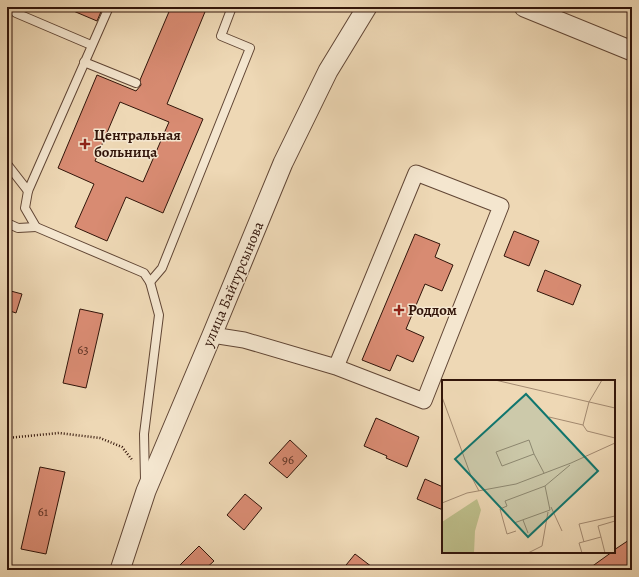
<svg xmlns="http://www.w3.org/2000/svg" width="639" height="577" font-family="Alegreya,serif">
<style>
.building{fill:#d88b72;stroke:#32150a;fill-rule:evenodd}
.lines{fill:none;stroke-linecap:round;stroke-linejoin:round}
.service-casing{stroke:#614635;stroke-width:10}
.minor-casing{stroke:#614635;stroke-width:17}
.tertiary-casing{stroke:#614635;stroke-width:21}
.path{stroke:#32150a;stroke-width:2.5;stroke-dasharray:1 2;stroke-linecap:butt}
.service{stroke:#f4e6cf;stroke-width:8}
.minor{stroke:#f4e6cf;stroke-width:15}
.tertiary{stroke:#f4e6cf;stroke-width:19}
.poi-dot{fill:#8f2418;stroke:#f4e6cf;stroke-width:1.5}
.labels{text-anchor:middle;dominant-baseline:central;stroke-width:3;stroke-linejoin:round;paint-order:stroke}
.number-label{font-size:13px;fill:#5c3224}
.poi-label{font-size:15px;font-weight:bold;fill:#32150a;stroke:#f4e6cf;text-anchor:start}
.street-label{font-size:15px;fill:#32150a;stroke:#f4e6cf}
.inset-road{fill:none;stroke:#a38a71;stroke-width:1}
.view{fill:#0f766e;fill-opacity:0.15;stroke:#0f766e;stroke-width:2}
.inset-edge{fill:none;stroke:#32150a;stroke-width:2}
</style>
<rect width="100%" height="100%" fill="#eed8b5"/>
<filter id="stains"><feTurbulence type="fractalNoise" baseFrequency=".005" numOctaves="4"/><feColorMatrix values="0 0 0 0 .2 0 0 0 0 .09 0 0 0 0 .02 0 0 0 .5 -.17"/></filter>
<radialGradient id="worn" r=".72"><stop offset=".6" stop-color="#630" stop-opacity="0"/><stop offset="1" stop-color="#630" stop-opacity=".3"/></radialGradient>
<g class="building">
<polygon points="64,7 103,7 97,21"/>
<path d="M 171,7 L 207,7 L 167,104 L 203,119 L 163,213 L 126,197 L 107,241 L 75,227 L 94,184 L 58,168 L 97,75 L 136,91 L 141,85 L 140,80 ZM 120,102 L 169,122 L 143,182 L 95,161 Z"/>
<polygon points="514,231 539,241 529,266 504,256"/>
<polygon points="415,234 440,244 435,257 453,265 442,291 425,284 406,329 424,337 413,362 397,355 390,371 362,360"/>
<polygon points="545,270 581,285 573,305 537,291"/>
<polygon points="7,290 22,294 16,313 7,310"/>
<polygon points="80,309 103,314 86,388 63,383"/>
<polygon points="376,418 419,437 407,467 386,458 387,456 364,446"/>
<polygon points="290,440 307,456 287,478 269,463"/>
<polygon points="40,467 65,472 46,554 21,549"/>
<polygon points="425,479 443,487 443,510 417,499"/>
<polygon points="245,494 262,508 244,530 227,515"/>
<polygon points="632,538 632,564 623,570 587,570 612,552 614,552 614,550"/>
<polygon points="199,546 214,561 204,570 175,570"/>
<polygon points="355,554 376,570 342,570"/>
</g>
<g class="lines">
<g class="service-casing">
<g id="service">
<polyline points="109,7 28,191 25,208 36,227 144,273 150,282 159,315 144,434 145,480"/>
<polyline points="16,13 91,45"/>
<polyline points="84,62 136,83"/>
<polyline points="7,164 28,191"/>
<polyline points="7,223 18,228 36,227"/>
<polyline points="150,282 162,268 250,48 221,36 232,7"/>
</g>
</g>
<g class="minor-casing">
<polyline id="minor" points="212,335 244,340 336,367 416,173 501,206 424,401 336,367"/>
</g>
<g class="tertiary-casing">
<g id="tertiary">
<polyline points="524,7 632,51"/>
<polyline points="120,570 146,491 212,335 283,163 328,71 367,7"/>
</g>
</g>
<polyline class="path" points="7,438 59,433 100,438 122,447 133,461"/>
<use href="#service" class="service"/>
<use href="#minor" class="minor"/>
<use href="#tertiary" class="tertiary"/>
</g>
<g class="poi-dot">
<path d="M83 138h4v4h4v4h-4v4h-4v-4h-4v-4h4z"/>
<path d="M397 304h4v4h4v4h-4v4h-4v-4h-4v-4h4z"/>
</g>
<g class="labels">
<g class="number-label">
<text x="83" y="349">63</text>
<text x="288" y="459">96</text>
<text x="43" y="511">61</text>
</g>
<g class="poi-label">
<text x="94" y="135">Центральная<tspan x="94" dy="17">больница</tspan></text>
<text x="408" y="310">Роддом</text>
</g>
<g class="street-label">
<text transform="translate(233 284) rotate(-67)">улица Байтурсынова</text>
</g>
</g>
<g transform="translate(442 380)">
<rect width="173" height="173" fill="#eed8b5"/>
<path d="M 35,119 L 39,130 L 33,151 L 32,173 L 0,173 L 0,142 Z" fill="#bdbe8a"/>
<path class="inset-road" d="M 53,0 L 173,28M 0,17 L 29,96 L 37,111M 107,37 L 141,45 L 145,51 L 173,58M 141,45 L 147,22 L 160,0M 92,74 L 87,60 L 54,72 L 60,86 L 92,74 L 102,93M 0,123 L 25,113 L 74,104 L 129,83 L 173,63M 109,127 L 120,151M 81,140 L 86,153M 72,143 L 108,130 L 103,106 L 128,85M 74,151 L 65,154 L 58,129 L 65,126 L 63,121 L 103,106M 159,157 L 156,146 L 173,141M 142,162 L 137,144 L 173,136M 86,173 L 100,166 L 106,132M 140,173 L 137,163 L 159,157 L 163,173"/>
<path class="view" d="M 84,14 L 156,91 L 86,157 L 13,79 Z"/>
<rect width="173" height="173" class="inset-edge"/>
</g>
<rect width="639" height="577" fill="none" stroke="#eed8b5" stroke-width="24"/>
<rect x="8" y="8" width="623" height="561" fill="none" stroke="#32150a" stroke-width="2"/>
<rect x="12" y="12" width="615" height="553" fill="none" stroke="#32150a"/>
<rect width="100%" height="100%" filter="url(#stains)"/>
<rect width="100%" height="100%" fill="url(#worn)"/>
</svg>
